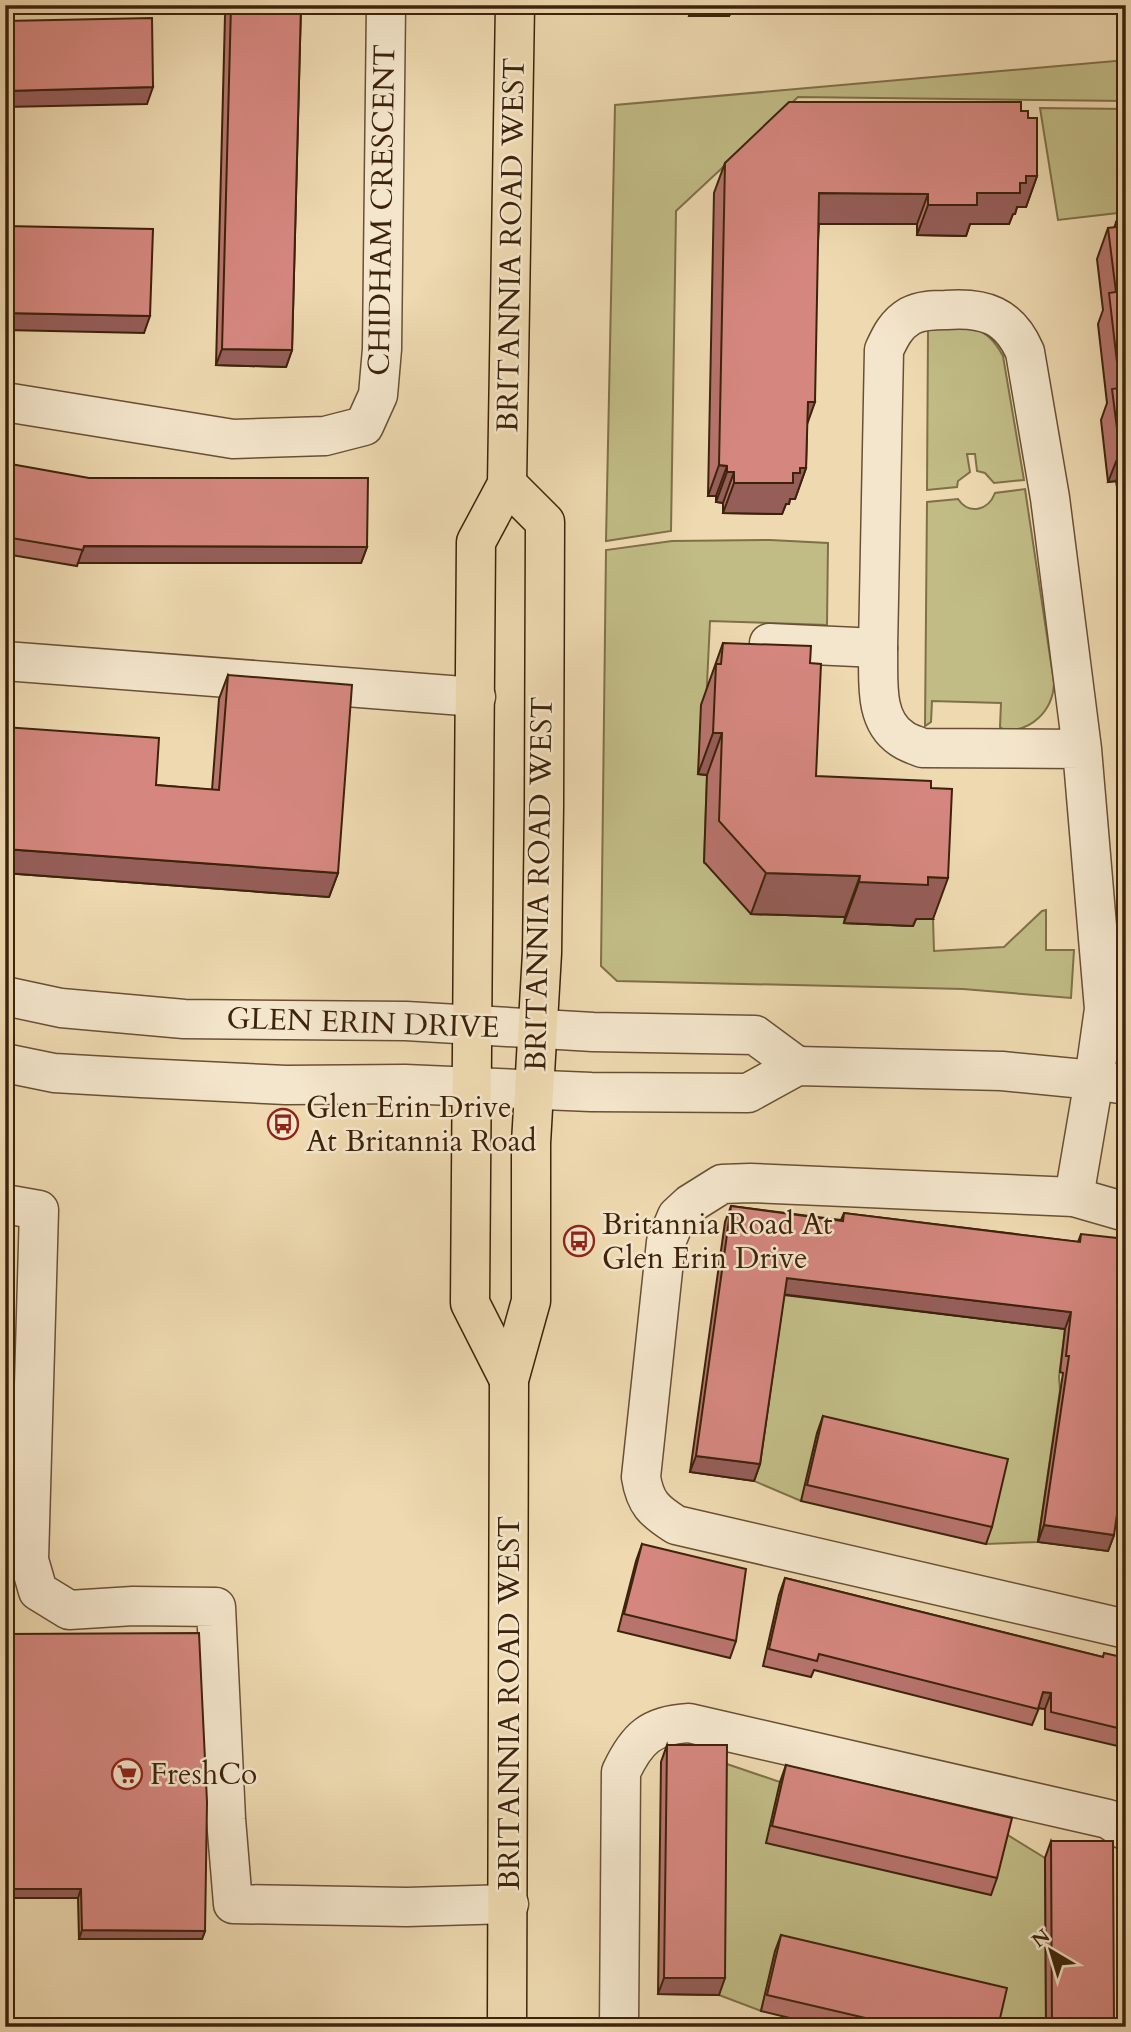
<svg xmlns="http://www.w3.org/2000/svg" width="1131" height="2032" font-family="Cardo,serif">
<style>
.green{fill:#c1bc86;stroke:#7f7048;stroke-width:2}
.lines{fill:none;stroke-linecap:round;stroke-linejoin:round}
.minor-casing{stroke:#695034;stroke-width:41}
.major-casing{stroke:#3d230b;stroke-width:41}
.minor{stroke:#f4e6cc;stroke-width:38}
.major{stroke:#eed9b0;stroke-width:38}
.wall{fill:#b7746d;stroke:#3d230b;stroke-width:2}
.shaded-wall{fill:#955e59;stroke:#3d230b;stroke-width:2}
.building{fill:#d5877f;stroke:#3d230b;stroke-width:2}
.labels{text-anchor:middle;dominant-baseline:central;stroke-width:5;stroke-linejoin:round;paint-order:stroke}
.street-label{font-size:30px;fill:#3d230b;stroke:#f4e6cc}
.poi-label{font-size:30px;fill:#3d230b;stroke:#f4e6cc;text-anchor:start}
</style>
<rect width="100%" height="100%" fill="#eed9b0"/>
<filter id="stains"><feTurbulence type="fractalNoise" baseFrequency=".00286" numOctaves="4"/><feColorMatrix values="0 0 0 0 .2 0 0 0 0 .09 0 0 0 0 .02 0 0 0 .5 -.17"/></filter>
<radialGradient id="worn" r=".72"><stop offset=".6" stop-color="#630" stop-opacity="0"/><stop offset="1" stop-color="#630" stop-opacity=".3"/></radialGradient>
<g class="green">
<polygon points="1126,60 1126,101 798,97 676,211 671,531 606,541 615,105"/>
<polygon points="1040,108 1126,109 1126,212 1058,220"/>
<path d="M 971,326 C 987,333 995,341 1003,356 L 1024,480 L 994,483 L 985,473 L 977,471 L 975,454 L 967,454 L 970,472 L 958,481 L 957,487 L 927,490 L 928,330 Z"/>
<path d="M 1025,489 L 1054,683 C 1053,711 1031,732 1004,730 L 1000,727 L 1001,703 L 932,701 L 931,722 L 925,726 L 927,502 L 958,499 C 969,515 988,511 995,493 Z"/>
<polygon points="770,540 828,543 827,625 710,621 706,705 698,774 707,775 704,863 845,917 845,923 912,926 913,919 933,919 934,951 1004,947 1042,911 1046,910 1046,950 1074,950 1071,998 963,989 617,981 601,966 606,550 672,541"/>
<polygon points="789,1231 830,1300 1017,1323 1075,1250 1059,1377 1060,1390 1038,1542 986,1544 1002,1476 801,1501 754,1481"/>
<polygon points="721,1762 780,1782 1006,1834 1045,1858 1046,2027 996,2027 776,1952 761,2011 719,1995"/>
</g>
<g class="lines">
<g class="minor-casing">
<g id="minor">
<polyline points="5,402 233,439 325,436 364,426 378,395 382,349 386,5"/>
<polyline points="769,643 878,648"/>
<polyline points="5,661 476,697"/>
<polyline points="5,996 61,1008 184,1019 406,1021 593,1032 755,1035 797,1066"/>
<polyline points="5,1063 54,1073 141,1078 286,1085 405,1084 591,1092 748,1093 797,1066 1002,1071 1094,1080 1126,1085"/>
<path d="M 1074,1197 L 1094,1080 L 1104,1009 L 1082,749 L 1050,498 L 1025,352 C 1009,315 984,307 946,310 C 934,310 921,310 910,316 C 896,324 890,337 884,350 L 878,648 C 879,679 873,719 901,738 C 907,743 916,745 922,748 L 1082,749"/>
<polyline points="5,1204 39,1210 29,1560 38,1591 69,1610 133,1606 216,1607 226,1819 233,1904 407,1907 509,1904"/>
<path d="M 1126,1212 L 1074,1197 L 750,1183 L 722,1184 L 690,1204 L 677,1216 L 666,1242 L 641,1477 C 645,1503 654,1511 676,1525 L 1126,1629"/>
<path d="M 619,2027 L 621,1772 C 637,1738 651,1725 689,1723 L 1108,1819 L 1126,1831"/>
</g>
</g>
<g class="major-casing">
<g id="major">
<polyline points="509,1380 470,1303 476,542 507,484 515,5"/>
<polyline points="507,2027 509,1380 531,1301 531,1143 542,953 544,806 545,522 507,484"/>
</g>
</g>
<use href="#minor" class="minor"/>
<use href="#major" class="major"/>
</g>
<g class="wall">
<polygon points="228,5 301,5 292,350 286,367 216,365 225,16"/>
<polygon points="689,5 878,5 832,5 829,12 731,12 729,16 689,16"/>
<polygon points="1021,111 1028,118 1037,176 1026,207 1017,207 1015,214 1013,214 1009,224 970,224 966,236 917,235 917,224 819,224 807,424 806,468 795,499 790,499 789,504 786,504 782,514 723,513 723,503 716,502 716,496 708,496 714,193 725,163"/>
<polygon points="1121,209 1126,209 1126,491 1118,493 1116,481 1108,482 1101,420 1107,403 1098,324 1103,310 1097,259 1108,228 1114,228"/>
<polygon points="5,463 367,547 361,563 78,563 77,566 5,554"/>
<polygon points="723,643 810,663 816,776 933,919 916,919 913,926 844,923 845,917 751,914 704,862 707,775 698,774 701,705"/>
<polygon points="228,675 338,873 329,897 5,873 5,727 156,785 212,790 219,699"/>
<polygon points="731,1206 841,1220 844,1213 1078,1242 1081,1234 1114,1535 1108,1551 1038,1542 1063,1373 1060,1372 1065,1329 784,1295 760,1464 754,1481 690,1472 725,1222"/>
<polygon points="823,1416 992,1527 986,1544 801,1501 817,1433"/>
<polygon points="642,1544 736,1641 730,1658 618,1631 636,1561"/>
<polygon points="785,1578 1102,1657 1126,1658 1126,1748 1045,1729 1045,1709 1039,1708 1032,1725 814,1670 811,1677 763,1666 779,1595"/>
<polygon points="5,1634 205,1931 202,1939 79,1939 78,1898 5,1898"/>
<polygon points="667,1745 719,1995 658,1994 661,1762"/>
<polygon points="786,1765 997,1878 991,1895 766,1843 780,1782"/>
<polygon points="1051,1841 1114,2027 1046,2027 1045,1858"/>
<polygon points="781,1935 998,2027 827,2027 761,2011 775,1951"/>
</g>
<g class="shaded-wall">
<polygon points="693,5 878,5 832,5 829,12 731,12 729,16 689,16"/>
<polygon points="153,87 147,104 5,107 5,91"/>
<polygon points="1026,176 1037,176 1026,207 1017,207 1015,214 1013,214 1009,224 970,224 966,236 917,235 928,205 1020,183"/>
<polygon points="819,193 928,194 917,224 808,224"/>
<polygon points="5,313 150,316 144,333 5,330"/>
<polygon points="222,349 292,350 286,367 216,365"/>
<polygon points="808,402 815,402 804,433"/>
<polygon points="1126,451 1126,456 1116,481 1108,482 1120,452"/>
<polygon points="719,465 727,466 716,496 708,496"/>
<polygon points="800,468 806,468 795,499 790,499 789,504 786,504 782,514 723,513 734,483 793,473"/>
<polygon points="1126,471 1126,491 1118,493"/>
<polygon points="727,472 734,472 723,503 716,502"/>
<polygon points="84,546 367,547 361,563 78,563"/>
<polygon points="713,733 722,733 707,775 698,774"/>
<polygon points="5,849 338,873 329,897 5,873"/>
<polygon points="766,873 860,876 845,917 751,914"/>
<polygon points="928,877 948,878 933,919 916,919 913,926 844,923 859,882"/>
<polygon points="787,1278 1071,1312 1065,1329 781,1294"/>
<polygon points="696,1456 760,1464 754,1481 690,1472"/>
<polygon points="1044,1525 1114,1535 1108,1551 1038,1542"/>
<polygon points="1043,1692 1051,1693 1045,1709 1037,1708"/>
<polygon points="5,1889 81,1889 78,1898 5,1898"/>
<polygon points="82,1930 205,1931 202,1939 79,1939"/>
<polygon points="664,1978 725,1978 719,1995 658,1994"/>
</g>
<g class="building">
<polygon points="231,5 301,5 292,350 222,349"/>
<polygon points="152,18 153,87 5,91 5,21"/>
<polygon points="789,102 1021,102 1021,111 1028,111 1028,118 1037,118 1037,176 1026,176 1026,183 1020,183 1020,193 977,193 977,205 928,205 928,194 819,193 815,402 808,402 806,468 800,468 800,473 793,473 793,483 734,483 734,472 727,472 727,466 719,465 725,163"/>
<polygon points="1121,209 1126,209 1126,451 1120,452 1112,389 1120,388 1109,293 1116,292 1108,228 1117,227 1116,222 1122,221"/>
<polygon points="5,226 153,229 150,316 5,313"/>
<polygon points="5,463 89,478 368,478 367,547 84,546 83,550 5,537"/>
<polygon points="723,643 811,646 810,663 821,664 816,776 931,781 931,788 952,789 948,878 928,877 928,885 859,882 860,876 766,873 719,821 722,733 713,733 716,664 721,664"/>
<polygon points="228,675 352,685 338,873 5,849 5,727 159,738 156,785 219,790"/>
<polygon points="731,1206 843,1221 844,1213 1080,1242 1081,1234 1126,1239 1126,1453 1114,1535 1044,1525 1069,1356 1066,1356 1071,1312 787,1278 760,1464 696,1456"/>
<polygon points="823,1416 1008,1459 992,1527 807,1485"/>
<polygon points="642,1544 746,1569 736,1641 624,1614"/>
<polygon points="785,1578 1103,1657 1104,1653 1126,1658 1126,1730 1051,1712 1051,1693 1043,1692 1038,1709 819,1654 817,1661 769,1649"/>
<polygon points="199,1633 207,1802 205,1931 82,1930 81,1889 5,1889 5,1634"/>
<polygon points="667,1745 727,1745 725,1978 664,1978"/>
<polygon points="786,1765 1012,1818 997,1878 772,1826"/>
<polygon points="1051,1841 1113,1841 1114,2027 1052,2027"/>
<polygon points="781,1935 1007,1988 998,2027 904,2027 767,1995"/>
</g>
<defs>
<g id="bus-ring" transform="scale(1.575)"><circle r="9.5" fill="#f4e6cc" stroke="#8f2418" stroke-width="1.5"/><path d="M-5-6H5V4H4V6H2V4H-2V6H-4V4H-5ZM-3.5-4V0h7V-4ZM-3.5 1.2v1.5H-2V1.2ZM2 1.2v1.5H3.5V1.2Z" fill="#8f2418"/></g>
<g id="supermarket-ring" transform="scale(1.575)"><circle r="9.5" fill="#f4e6cc" stroke="#8f2418" stroke-width="1.5"/><path d="M-6-5.5h2.5l.6 2H6L4.5 2H-2.5L-4.4-4H-6ZM-1.5 3.2a1.3 1.3 0 1 0 .1 0ZM3 3.2a1.3 1.3 0 1 0 .1 0Z" fill="#8f2418"/></g>
</defs>
<g fill-rule="evenodd">
<use href="#bus-ring" x="283" y="1124"/>
<use href="#bus-ring" x="579" y="1241"/>
<use href="#supermarket-ring" x="127" y="1774"/>
</g>
<g class="labels">
<g class="street-label">
<text transform="translate(382 210) rotate(-89)">CHIDHAM CRESCENT</text>
<text transform="translate(511 245) rotate(-89)">BRITANNIA ROAD WEST</text>
<text transform="translate(539 884) rotate(-89)">BRITANNIA ROAD WEST</text>
<text transform="translate(363 1023) rotate(2)">GLEN ERIN DRIVE</text>
<text transform="translate(509 1703) rotate(-90)">BRITANNIA ROAD WEST</text>
</g>
<g class="poi-label">
<text x="306" y="1107">Glen Erin Drive<tspan x="306" dy="34">At Britannia Road</tspan></text>
<text x="602" y="1224">Britannia Road At<tspan x="602" dy="34">Glen Erin Drive</tspan></text>
<text x="150" y="1774">FreshCo</text>
</g>
</g>
<rect width="1131" height="2032" fill="none" stroke="#eed9b0" stroke-width="28"/>
<rect x="7" y="7" width="1117" height="2018" fill="none" stroke="#3d230b" stroke-width="3.5"/>
<rect x="14" y="14" width="1103" height="2004" fill="none" stroke="#3d230b" stroke-width="2"/>
<g transform="translate(1051 1951) rotate(322)" stroke="#f4e6cc" stroke-width="5" paint-order="stroke">
<path d="M0-5L12 26L0 18L-12 26Z" fill="#3d230b"/>
<text y="-10" font-size="19" font-weight="bold" text-anchor="middle" fill="#3d230b">N</text>
</g>
<rect width="100%" height="100%" filter="url(#stains)"/>
<rect width="100%" height="100%" fill="url(#worn)"/>
</svg>
